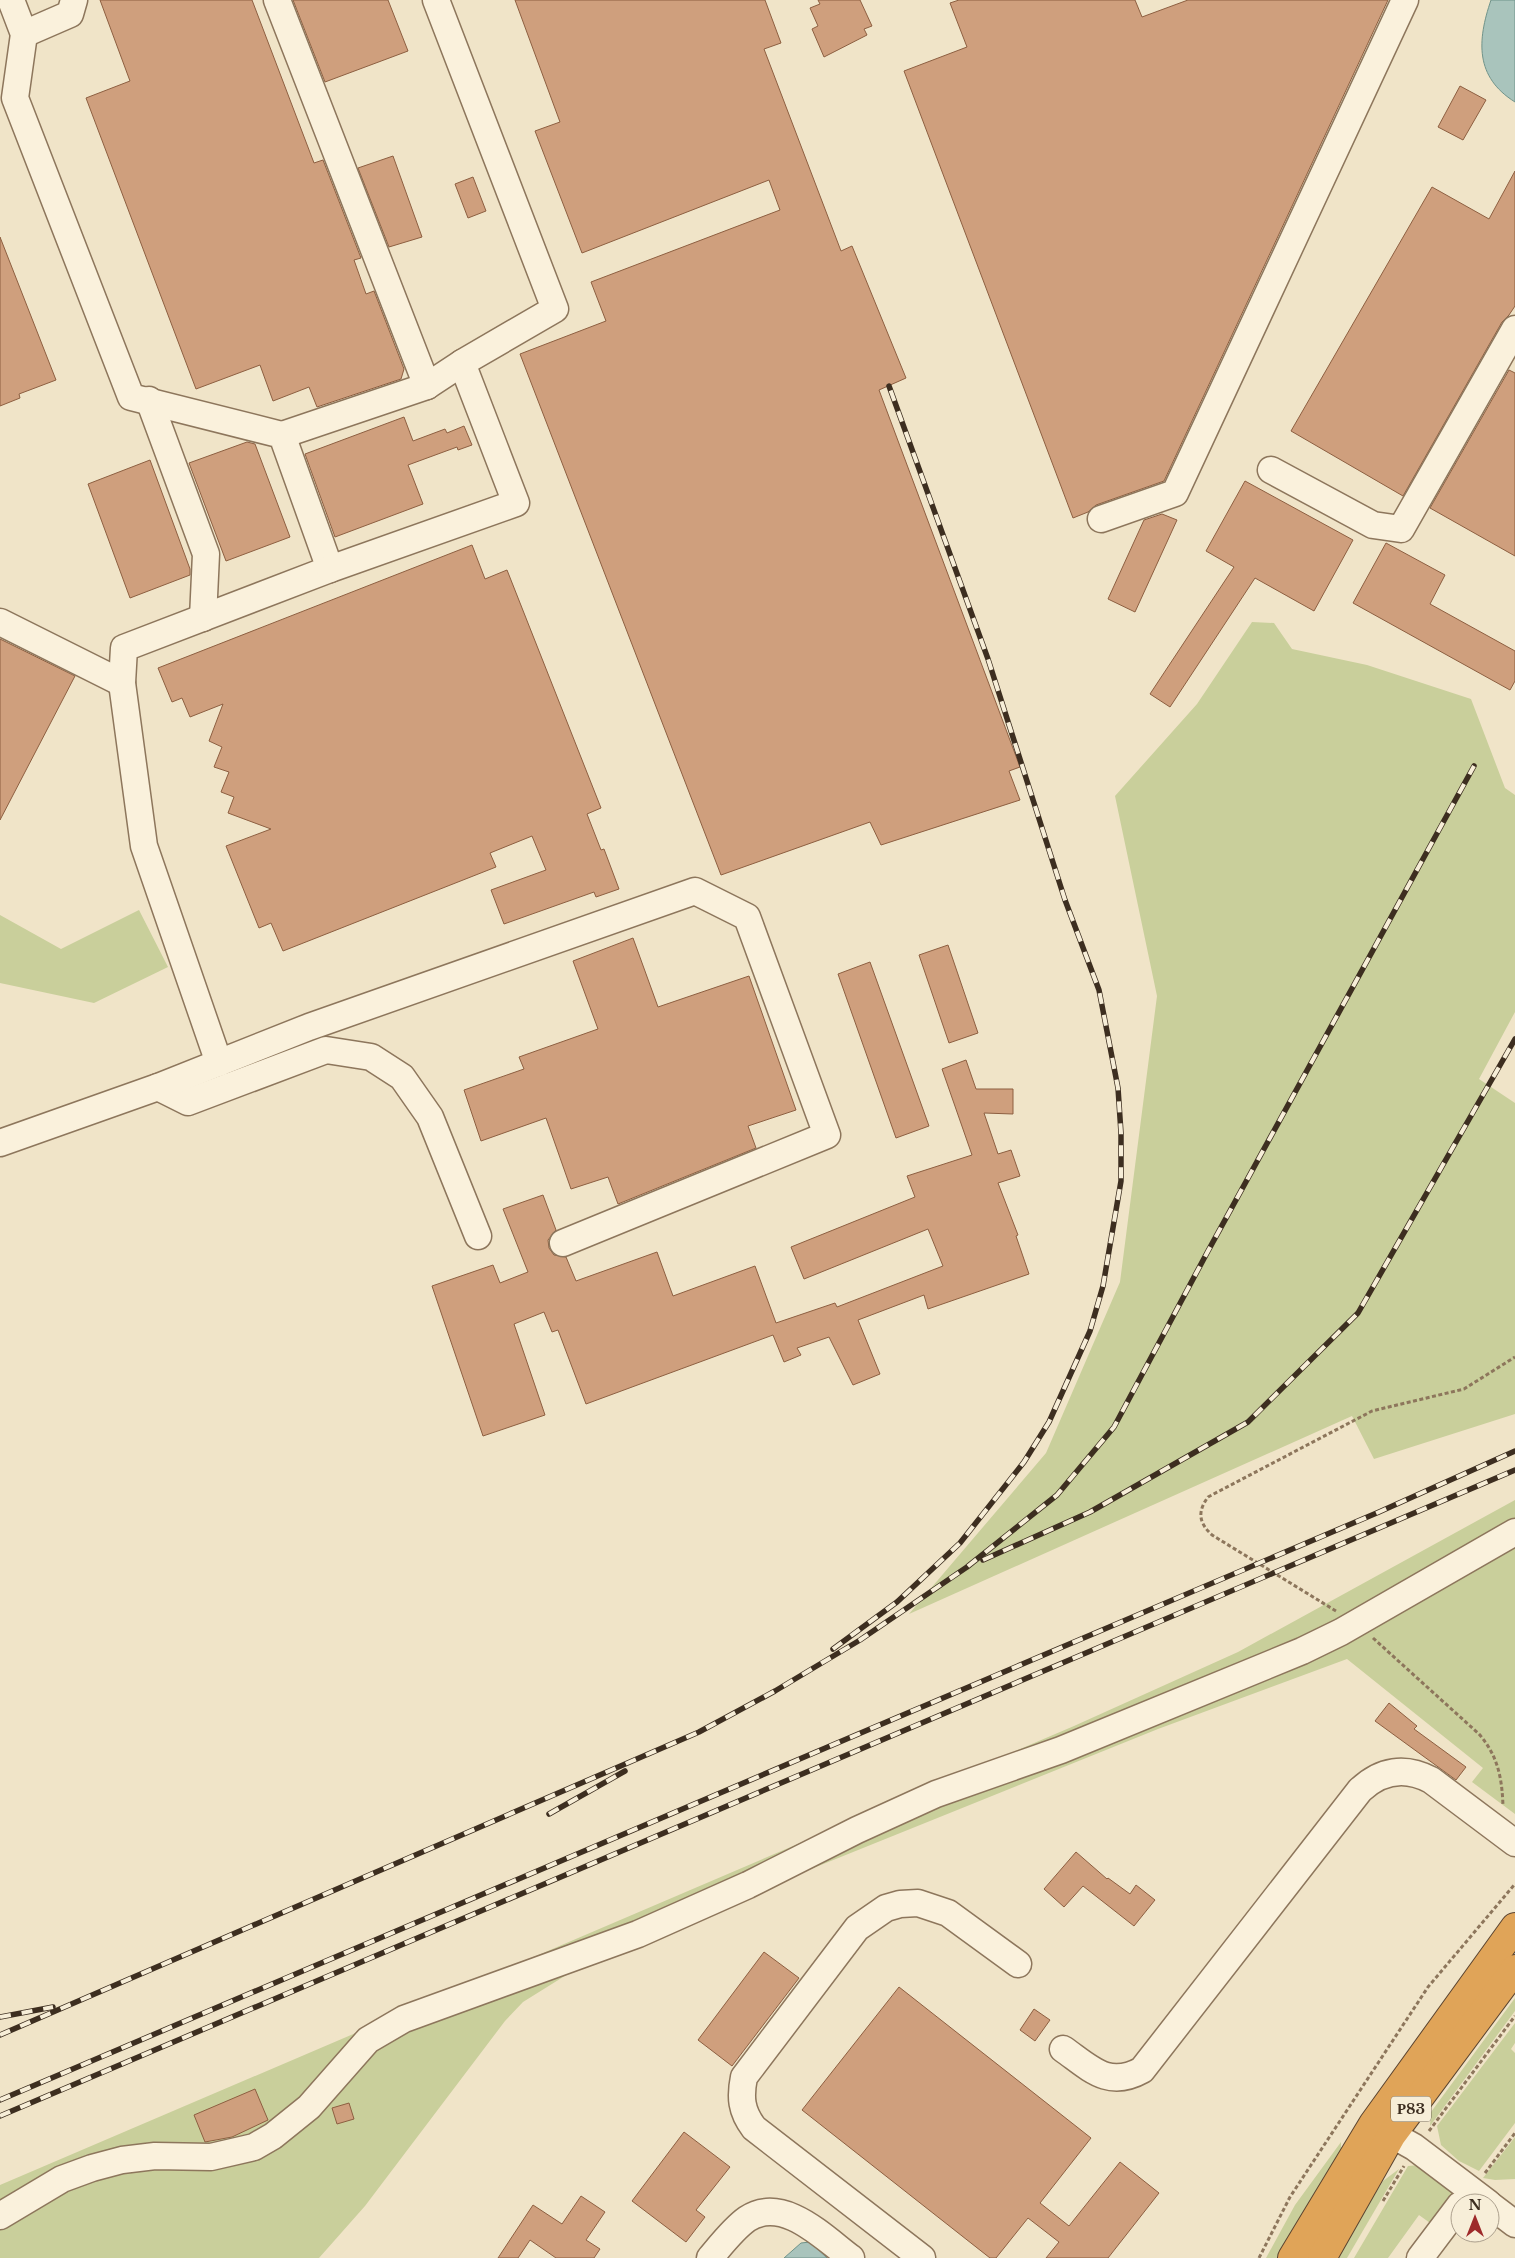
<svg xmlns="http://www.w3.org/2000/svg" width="1515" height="2258" font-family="'Libre Baskerville',serif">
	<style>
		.green { fill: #c9cf9b }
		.water { fill: #a9c4bc; stroke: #6f938a }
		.building { fill: #cf9f7d; stroke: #8d5f41 }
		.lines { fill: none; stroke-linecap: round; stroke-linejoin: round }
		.minor-casing { stroke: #8d765c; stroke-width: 29 }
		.highway-casing { stroke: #5b4430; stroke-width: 30 }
		.path { stroke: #8d765c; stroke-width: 3; stroke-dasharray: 4 2.5; stroke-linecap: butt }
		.minor { stroke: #faf1dc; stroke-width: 26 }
		.highway { stroke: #e0a458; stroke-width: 28 }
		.rail-casing { stroke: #3d2e20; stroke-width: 5.5 }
		.rail { stroke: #f7eed8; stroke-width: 4; stroke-dasharray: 11; stroke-linecap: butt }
		.labels { text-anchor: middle; stroke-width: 5; stroke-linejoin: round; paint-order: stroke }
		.shield { fill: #f7eed8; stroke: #756857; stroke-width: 1 }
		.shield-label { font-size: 15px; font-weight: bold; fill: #3d2e20 }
	</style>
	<rect width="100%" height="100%" fill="#f0e4c8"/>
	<g class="green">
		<polygon points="1252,622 1274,623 1292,649 1367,665 1471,699 1505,788 1515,795 1515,1012 1479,1079 1515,1103 1515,1414 1374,1459 1352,1416 909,1614 1046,1453 1120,1282 1157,996 1115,796 1197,704"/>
		<polygon points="139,910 168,967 94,1003 0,983 0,915 61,949"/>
		<polygon points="1515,1500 1515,1814 1472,1782 1483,1768 1347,1659 1158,1729 600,1954 523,2002 505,2021 365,2206 319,2258 0,2258 0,2185 1074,1726 1238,1652"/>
		<polygon points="1515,1998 1515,2011 1430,2126 1431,2112"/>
		<polygon points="1515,2023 1515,2043 1511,2049 1515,2053 1515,2123 1479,2171 1459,2161 1441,2145 1437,2126"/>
		<polygon points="1515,2137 1515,2179 1495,2180 1483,2178"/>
		<polygon points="1341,2142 1341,2147 1343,2149 1277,2258 1266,2258 1295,2205"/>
		<polygon points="1419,2165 1463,2193 1437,2228 1419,2215 1388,2258 1354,2258 1408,2166"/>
		<polygon points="1399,2169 1347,2258 1336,2258 1383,2181"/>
	</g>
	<g class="water">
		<path d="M1491 0H1515V102C1475 77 1477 41 1491 0Z"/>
		<polygon points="810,2242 827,2258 784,2258 801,2243"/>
	</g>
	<g class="building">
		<polygon points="100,0 252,0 314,163 323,160 361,258 354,260 366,294 374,291 404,369 401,379 317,407 309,387 273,401 260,365 196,389 86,98 130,81"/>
		<polygon points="293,0 388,0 408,51 325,82"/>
		<polygon points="515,0 765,0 781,43 764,49 841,251 852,246 906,378 879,390 1020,767 1009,771 1020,800 881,845 870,822 721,875 520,354 606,321 591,282 780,210 769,180 582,253 535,131 560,122"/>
		<polygon points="818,0 860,0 872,26 864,29 867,35 824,57 812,29 818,26 810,8 820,4"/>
		<polygon points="959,0 1135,0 1142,17 1188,0 1388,0 1164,481 1096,505 1088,512 1073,518 904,71 967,47 950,3"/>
		<polygon points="1460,86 1486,100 1463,140 1438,127"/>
		<polygon points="393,156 422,237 389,247 358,168"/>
		<polygon points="1515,171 1515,306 1509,315 1502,322 1403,496 1291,431 1432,187 1489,219"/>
		<polygon points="473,177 486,211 468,218 455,184"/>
		<polygon points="0,237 56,380 19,394 20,398 0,406"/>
		<polygon points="1509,370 1515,373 1515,556 1430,508"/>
		<polygon points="404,417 413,441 445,429 447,433 464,426 472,445 458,450 457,447 408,465 423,504 335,537 305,454"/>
		<polygon points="247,442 255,444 290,537 226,561 189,463"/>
		<polygon points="150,460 190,569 190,575 130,598 88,484"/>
		<polygon points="1245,481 1353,540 1314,611 1255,578 1170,707 1150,694 1234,567 1206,551"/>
		<polygon points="1162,514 1177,520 1135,612 1108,599 1144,520"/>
		<polygon points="1386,543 1445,575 1430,604 1515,651 1515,681 1510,690 1353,603"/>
		<polygon points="472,545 485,579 507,570 601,808 587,814 601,850 604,849 619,889 596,897 594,892 504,924 491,890 546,870 532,836 490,853 496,867 283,951 271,923 259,928 226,846 271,829 228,813 234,797 221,792 229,772 214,767 222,747 209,741 223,704 190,717 182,698 172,702 158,668"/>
		<polygon points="0,639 75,676 0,820"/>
		<polygon points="633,938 658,1007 749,976 796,1110 748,1126 756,1148 618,1204 608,1177 571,1189 546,1118 481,1141 464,1090 524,1069 519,1057 598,1029 573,961"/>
		<polygon points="948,945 978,1033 949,1043 919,955"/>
		<polygon points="870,962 929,1126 896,1138 838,974"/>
		<polygon points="966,1060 976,1089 1013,1089 1013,1114 984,1113 998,1154 1011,1150 1020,1176 998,1183 1018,1235 1016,1236 1029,1274 928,1309 924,1295 858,1320 880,1374 853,1385 829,1337 797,1348 801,1355 784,1362 773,1335 586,1404 558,1330 552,1332 544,1312 514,1324 545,1415 483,1436 432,1286 493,1265 500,1283 528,1272 503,1209 543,1195 556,1230 548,1240 549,1248 554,1255 566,1257 576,1281 657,1252 673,1296 755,1266 776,1323 835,1303 837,1307 943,1266 928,1229 804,1279 791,1247 915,1197 907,1176 972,1155 942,1069"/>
		<polygon points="1389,1703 1417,1726 1414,1729 1466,1767 1456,1780 1375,1721"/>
		<polygon points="1076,1852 1107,1879 1108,1878 1130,1894 1136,1885 1155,1900 1134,1926 1083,1886 1064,1907 1044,1889"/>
		<polygon points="764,1952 799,1978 732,2066 698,2040"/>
		<polygon points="899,1987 1091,2138 1040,2203 1069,2226 1120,2162 1159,2193 1108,2258 1046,2258 1059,2242 1028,2218 996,2258 990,2258 802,2110"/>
		<polygon points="1034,2009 1050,2020 1035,2041 1020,2030"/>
		<polygon points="255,2089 268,2120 232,2137 205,2142 194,2115"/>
		<polygon points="349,2103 354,2119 337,2124 332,2108"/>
		<polygon points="684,2132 730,2167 696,2210 705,2217 686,2242 632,2201"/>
		<polygon points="581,2196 605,2212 586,2240 600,2249 594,2258 556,2258 530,2240 518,2258 498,2258 533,2205 562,2224"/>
	</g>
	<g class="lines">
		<g class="minor-casing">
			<g id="minor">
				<polyline points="11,0 24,34 15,98 131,397 282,435 330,569 124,648 122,683 144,846 219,1063"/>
				<polyline points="277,0 427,386"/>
				<polyline points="24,34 70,14 74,0"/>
				<polyline points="149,400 206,554 203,618"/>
				<polyline points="282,435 427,386 462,363"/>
				<polyline points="1271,470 1373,525 1401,529 1515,329"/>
				<polyline points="1101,519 1175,493 1405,0"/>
				<polyline points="330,569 516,503 462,363 555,309 436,0"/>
				<polyline points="0,622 122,683"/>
				<polyline points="158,1087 188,1102 326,1050 371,1057 402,1077 430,1117 478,1236"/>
				<polyline points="0,1143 158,1087 309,1027 695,891 747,917 827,1135 563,1243"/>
				<path d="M1063 2049C1090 2068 1108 2089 1142 2070L1360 1790C1381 1770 1405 1766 1431 1780L1515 1843"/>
				<polyline points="1373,2124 1414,2147 1488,2203"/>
				<polyline points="1490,2205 1515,2224"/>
				<polyline points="0,2216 62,2179 92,2168 122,2160 155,2156 211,2157 254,2147 273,2136 309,2107 368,2040 404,2019 638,1934 748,1885 857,1830 936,1794 1061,1750 1302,1651 1341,1632 1515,1532"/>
				<path d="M710 2258C721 2245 733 2229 747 2219 783 2195 824 2238 851 2258"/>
				<path d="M922 2258 754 2128C741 2111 740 2097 744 2077L857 1928 886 1908 900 1904 918 1903 948 1913 1018 1964"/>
				<polyline points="1420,2258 1460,2205"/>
			</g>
		</g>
		<g class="highway-casing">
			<g id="highway">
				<polyline points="1292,2258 1373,2124 1515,1927"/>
				<polyline points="1322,2258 1391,2136 1515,1969"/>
			</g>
		</g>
		<g class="path">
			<path d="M1336 1611 1212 1535C1199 1523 1197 1512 1208 1497L1372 1411 1464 1389 1515 1357"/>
			<path d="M1373 1638 1479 1734C1498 1756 1502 1778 1503 1806"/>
			<polyline points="1429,2131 1515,2016"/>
			<polyline points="1485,2173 1515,2133"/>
			<polyline points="1383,2201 1404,2166"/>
			<polyline points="1259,2258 1290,2197 1428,1987 1515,1884"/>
		</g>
		<use href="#minor" class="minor"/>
		<use href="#highway" class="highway"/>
		<g class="rail-casing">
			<g id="rail">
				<polyline points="983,1560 1090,1512 1248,1422 1358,1313 1515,1039"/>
				<polyline points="833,1649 897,1602 960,1543 1024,1462 1049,1422 1090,1331 1103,1286 1121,1181 1121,1133 1118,1088 1099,990 1065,900 988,659 889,386"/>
				<polyline points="549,1814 625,1771"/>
				<polyline points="0,2017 53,2007"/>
				<polyline points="0,2035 699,1732 775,1691 860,1640 967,1567 1057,1495 1114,1427 1208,1251 1474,766"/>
				<polyline points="0,2100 1379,1512 1515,1451"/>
				<polyline points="0,2116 1515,1470"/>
			</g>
		</g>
		<use href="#rail" class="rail"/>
	</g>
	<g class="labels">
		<rect class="shield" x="1391" y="2096.5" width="40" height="25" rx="4"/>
		<g class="shield-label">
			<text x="1411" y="2114">Р83</text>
		</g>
	</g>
	<g transform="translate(1475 2218)"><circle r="24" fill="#f7eed8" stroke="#ada18e"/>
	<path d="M0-4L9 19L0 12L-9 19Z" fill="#9e2a2b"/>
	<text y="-8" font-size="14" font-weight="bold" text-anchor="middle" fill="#3d2e20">N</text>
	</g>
</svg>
